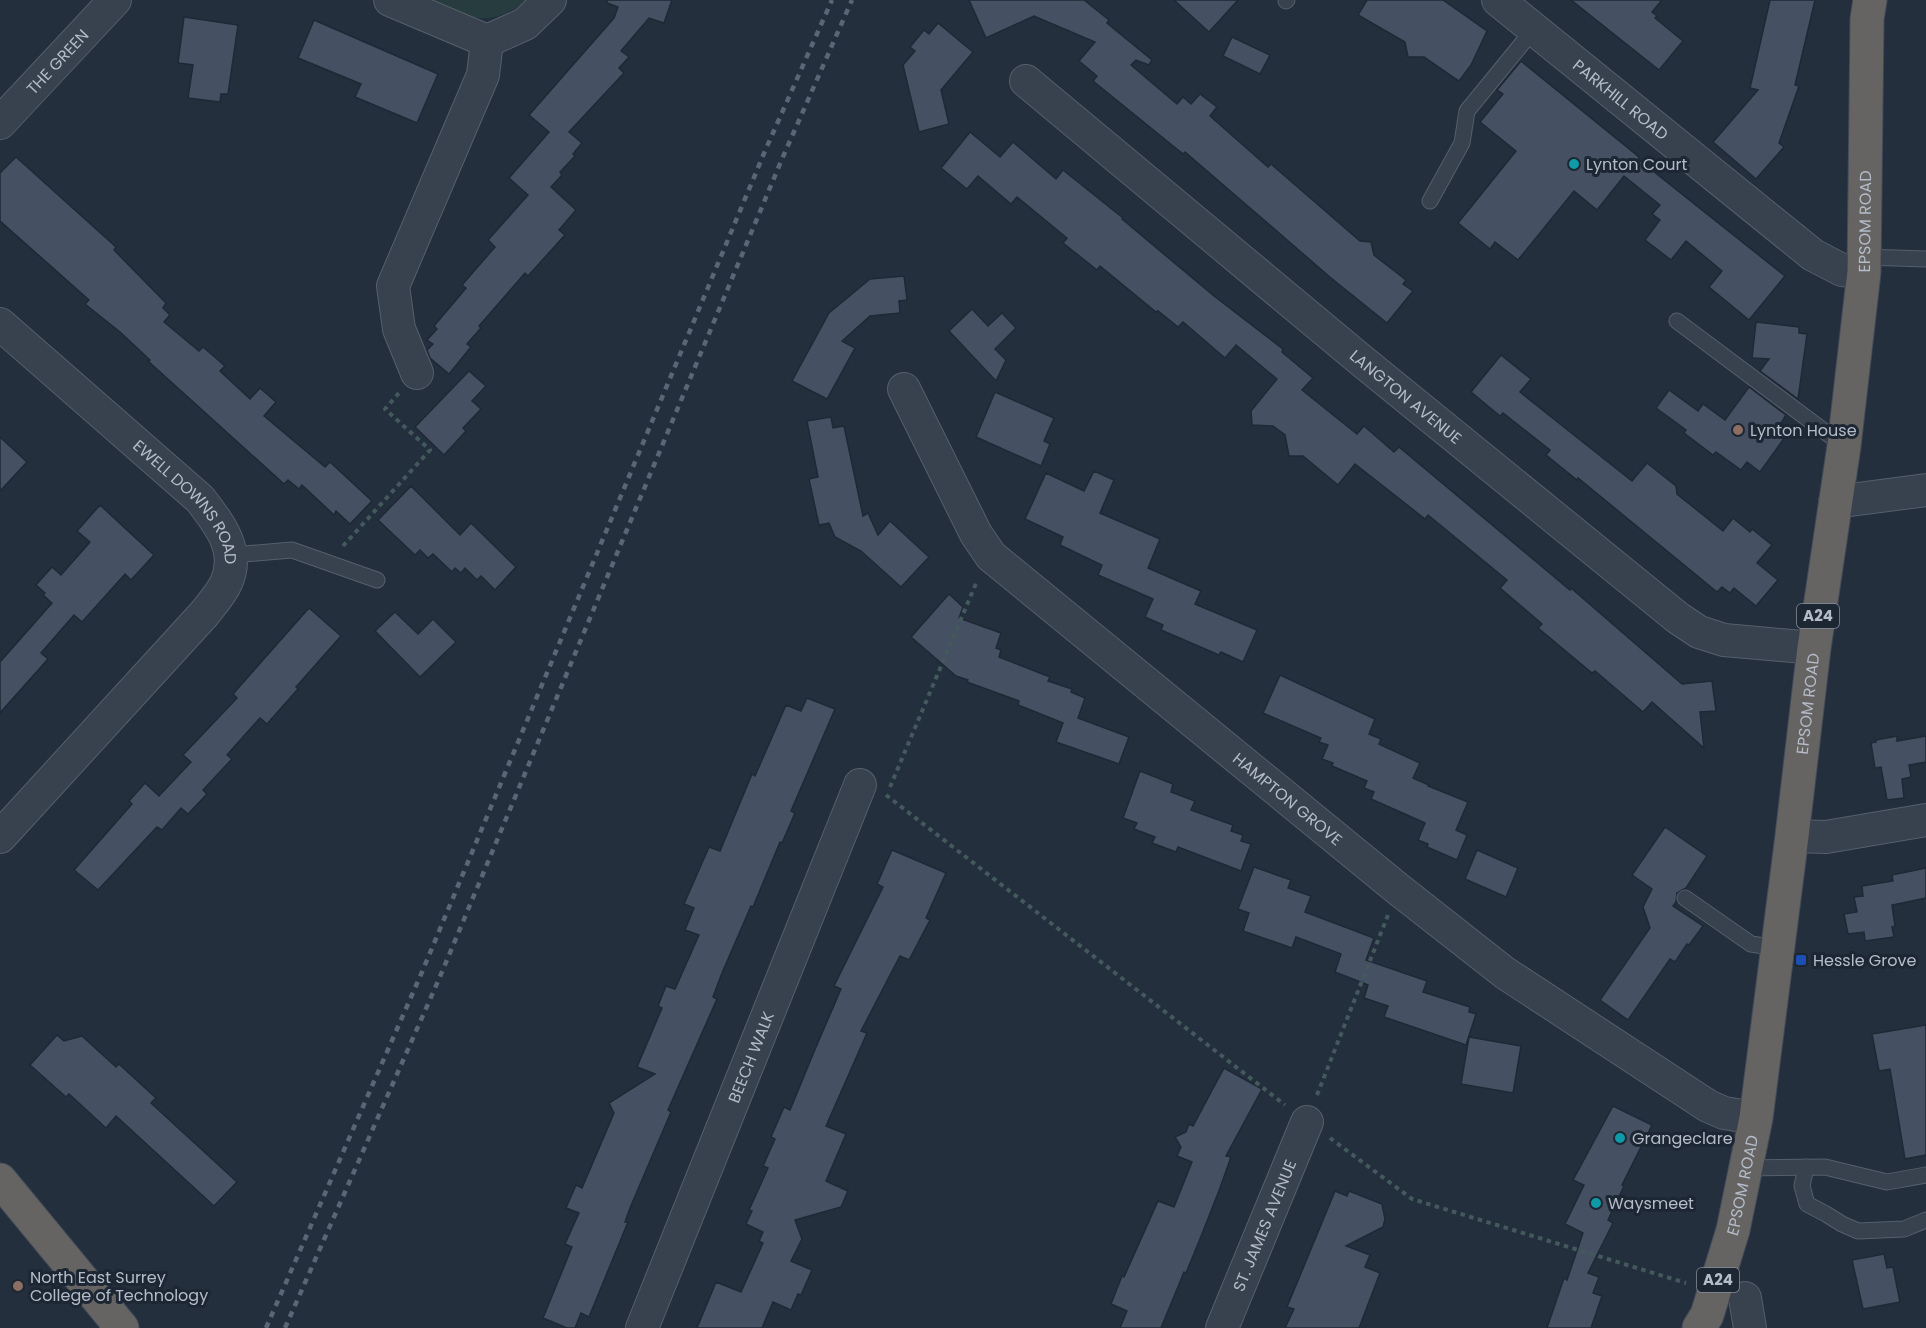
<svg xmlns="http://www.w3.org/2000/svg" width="1926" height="1328" font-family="Poppins,sans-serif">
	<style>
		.green { fill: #263c3f }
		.building { fill: #455162; stroke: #1f2835; stroke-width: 1.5 }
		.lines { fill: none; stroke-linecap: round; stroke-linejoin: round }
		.service-casing { stroke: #565f6c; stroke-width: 17 }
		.minor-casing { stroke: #565f6c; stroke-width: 34 }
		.trunk-casing { stroke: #434c59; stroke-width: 35 }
		.path { stroke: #44595c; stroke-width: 4; stroke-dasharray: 4.5 4.5; stroke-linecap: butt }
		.service { stroke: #38414e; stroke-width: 15 }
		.minor { stroke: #38414e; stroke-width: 32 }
		.trunk { stroke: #656462; stroke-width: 33 }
		.rail { stroke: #5a6575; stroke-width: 4.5; stroke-dasharray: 6 6; stroke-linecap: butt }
		.culture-dot { fill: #0f9aa8; stroke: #1d2633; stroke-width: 2 }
		.education-dot { fill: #8d6e63; stroke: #1d2633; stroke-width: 2 }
		.transit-dot { fill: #1a4fb4; stroke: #1d2633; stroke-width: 2 }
		.labels { text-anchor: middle; stroke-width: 6; stroke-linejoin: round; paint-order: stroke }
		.shield { fill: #1d2633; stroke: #878f9c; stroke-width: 1.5 }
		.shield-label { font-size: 15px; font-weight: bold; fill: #b4bcc9 }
		.street-label { font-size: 16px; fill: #b4bcc9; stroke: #1d2633 }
		.poi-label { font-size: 16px; fill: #b4bcc9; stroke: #1d2633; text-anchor: start }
	</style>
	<rect width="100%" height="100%" fill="#242f3e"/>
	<path class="green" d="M428 0H528C487 30 470 18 428 0Z"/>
	<g class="building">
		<polygon points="607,0 672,0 664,23 649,18 621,51 629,57 619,68 624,73 569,132 582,143 573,154 575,156 560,172 562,175 551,187 576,210 559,230 565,235 528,276 525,273 479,326 481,328 467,344 471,347 449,374 430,358 427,350 433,344 427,340 437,329 434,326 466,288 462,285 495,247 488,240 528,195 509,178 549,132 529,115 614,18 618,7 607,3"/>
		<polygon points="969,0 1084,0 1109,20 1107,23 1152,60 1149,65 1136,60 1131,65 1177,104 1183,97 1191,104 1200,94 1217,107 1210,116 1268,167 1271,164 1360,241 1371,242 1374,255 1406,280 1403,284 1413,291 1387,323 1331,278 1185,152 1183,154 1093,81 1097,76 1079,61 1095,42 1034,16 986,38"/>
		<polygon points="1174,0 1238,0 1209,32"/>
		<polygon points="1367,0 1443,0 1487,31 1471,65 1459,81 1424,57 1408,57 1405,42 1358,15"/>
		<polygon points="1571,0 1662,0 1652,12 1657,16 1655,18 1683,41 1659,70"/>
		<polygon points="1770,0 1815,0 1795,85 1799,86 1779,143 1784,147 1756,179 1713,142 1758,90 1750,88"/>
		<polygon points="184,17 238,25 228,94 221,94 220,102 188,98 193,65 178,63"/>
		<polygon points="314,20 438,74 417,123 355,97 361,84 298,58"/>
		<polygon points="938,23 973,52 941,90 949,124 919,132 903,65 915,51 910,47 924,30 929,34"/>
		<polygon points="1232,37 1270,55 1260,74 1223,56"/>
		<polygon points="1521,61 1639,157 1638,159 1785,276 1749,320 1709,287 1722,271 1686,241 1671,260 1645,240 1660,220 1652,214 1660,205 1624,176 1597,210 1574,191 1518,260 1495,242 1490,249 1458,223 1516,151 1480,122 1503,94 1497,90"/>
		<polygon points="970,132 1000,157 1013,142 1056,179 1063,170 1123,218 1122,219 1214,296 1283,349 1282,352 1313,378 1302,390 1357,434 1364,426 1394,452 1399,447 1570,590 1571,588 1682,684 1712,681 1716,711 1700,712 1704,748 1652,702 1643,712 1595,671 1592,673 1538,628 1542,624 1500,588 1507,580 1428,515 1425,519 1355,464 1338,485 1303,456 1289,456 1285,435 1273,426 1252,425 1251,411 1277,379 1236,345 1225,358 1183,322 1178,327 1158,311 1156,312 1100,266 1097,270 1063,243 1067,238 1017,197 1011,204 978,176 967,189 941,168"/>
		<polygon points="16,157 116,247 114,250 166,303 163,308 170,315 164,322 199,351 203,347 217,359 225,366 220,371 250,399 260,388 276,402 264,416 325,467 330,462 372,501 350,524 336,511 334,515 302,485 299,489 288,480 284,484 148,361 150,360 120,332 85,304 89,300 0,221 0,173"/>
		<polygon points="904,276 907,300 899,301 900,313 870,316 842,341 855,348 827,399 792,381 829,313 870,279"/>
		<polygon points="972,309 988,326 1002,313 1016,328 995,349 1006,360 996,381 949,331"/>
		<polygon points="1756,322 1799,327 1799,333 1807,334 1798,399 1760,371 1769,359 1752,358"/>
		<polygon points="1501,355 1531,379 1520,392 1632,481 1647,463 1676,486 1677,494 1723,531 1733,518 1750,532 1752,529 1772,545 1757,563 1778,580 1756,606 1734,588 1730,593 1722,587 1717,592 1578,478 1577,480 1546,455 1550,450 1503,413 1500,416 1471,392"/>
		<polygon points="469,371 486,386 472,401 481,409 463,428 466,431 444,455 415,427"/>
		<polygon points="1749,387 1786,415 1781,423 1790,430 1760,472 1747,462 1741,470 1716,452 1713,455 1684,433 1686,430 1656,408 1669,390 1698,411 1703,404 1725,420"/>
		<polygon points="995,392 1054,418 1044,441 1050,444 1041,466 976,437"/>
		<polygon points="831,417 833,428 844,426 863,516 868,513 878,535 890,521 929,557 901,587 861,551 835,537 829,523 819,525 809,479 818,477 807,421"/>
		<polygon points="0,437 27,462 0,491"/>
		<polygon points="1094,471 1114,480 1100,513 1160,539 1148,568 1201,591 1195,604 1257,630 1243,662 1221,652 1219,655 1161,630 1163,625 1145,617 1153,599 1098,575 1102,565 1060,545 1063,537 1025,519 1046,473 1084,491"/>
		<polygon points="411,486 460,535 471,523 516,567 495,590 481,576 477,580 465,568 461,573 455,568 452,572 433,554 428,558 420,550 415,555 378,520"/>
		<polygon points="100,505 154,555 131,580 125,574 82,622 74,615 41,653 48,659 0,713 0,662 52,603 43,595 45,593 36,585 52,567 61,575 90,542 77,531"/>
		<polygon points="949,594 963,607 959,618 1001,633 996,648 1001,650 999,657 1050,677 1048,681 1072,689 1071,692 1085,698 1078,718 1129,737 1119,764 1056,742 1063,723 1018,705 1019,701 967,682 968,680 956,676 911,637"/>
		<polygon points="309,608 341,636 296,687 298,689 267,724 260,718 227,755 232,759 203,790 207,794 188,814 181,808 162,830 157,827 98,890 74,870 132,804 129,801 145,783 159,796 191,762 183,755 237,698 233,694"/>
		<polygon points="395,612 418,634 433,619 456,642 420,677 375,631"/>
		<polygon points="1280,675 1375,719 1369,734 1381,739 1379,744 1420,763 1413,778 1429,785 1428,786 1468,802 1456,830 1467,835 1457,860 1427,847 1428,844 1418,840 1425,823 1371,799 1374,792 1364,788 1367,781 1332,766 1333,763 1322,759 1328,745 1319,742 1321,738 1263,713"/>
		<polygon points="807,698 835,709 791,811 795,813 782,843 780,842 753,907 751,906 722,973 713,997 717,999 668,1110 671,1112 630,1208 625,1222 628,1222 589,1317 581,1313 575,1328 567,1328 543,1318 572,1247 565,1244 579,1213 566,1208 576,1185 582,1188 614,1113 609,1103 655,1074 637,1067 662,1008 658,1006 666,986 675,989 699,935 685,930 694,908 684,904 709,847 720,851 752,774 755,776 786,705 801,711"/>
		<polygon points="1897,736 1897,741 1926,736 1926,762 1909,765 1911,777 1902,779 1904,798 1887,800 1881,767 1875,768 1871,743 1876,742 1876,740"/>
		<polygon points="1140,771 1173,784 1171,792 1195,801 1191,810 1233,825 1231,831 1243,835 1241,841 1251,844 1241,871 1178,847 1176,852 1152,843 1155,837 1134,829 1137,823 1123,818"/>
		<polygon points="1665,827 1707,856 1686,888 1677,893 1676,902 1673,906 1703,926 1689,945 1687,944 1675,962 1670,959 1628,1020 1600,1000 1650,928 1643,907 1652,889 1632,875"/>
		<polygon points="892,850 946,873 926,918 930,920 909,960 900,956 861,1031 867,1033 826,1126 846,1134 826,1181 848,1191 841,1207 795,1220 802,1239 791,1261 812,1270 801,1295 798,1294 791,1310 773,1302 762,1328 697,1328 716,1282 741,1292 763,1243 759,1241 763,1232 746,1224 752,1211 749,1210 768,1168 763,1166 775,1139 771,1137 784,1107 790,1110 816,1047 841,989 834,986 883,887 877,884"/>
		<polygon points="1477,850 1518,868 1506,897 1465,879"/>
		<polygon points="1254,867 1291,880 1288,888 1311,896 1305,912 1374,938 1366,960 1427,981 1423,992 1470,1007 1469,1012 1476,1014 1466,1045 1384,1017 1388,1006 1364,998 1368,985 1335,972 1341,954 1296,937 1292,948 1243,931 1249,913 1238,909"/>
		<polygon points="1926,868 1926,898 1892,905 1895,926 1892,927 1894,937 1865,941 1864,932 1848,934 1844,914 1857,912 1854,897 1863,896 1862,886 1893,881 1892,875"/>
		<polygon points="1926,1025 1926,1155 1905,1159 1890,1069 1879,1071 1872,1034"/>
		<polygon points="57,1035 64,1041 82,1036 116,1067 119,1064 156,1098 151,1103 237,1182 214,1206 116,1116 106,1128 69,1094 66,1097 30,1065"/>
		<polygon points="1469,1037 1521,1046 1513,1093 1461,1084"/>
		<polygon points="1224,1068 1262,1089 1226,1156 1231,1157 1220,1188 1200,1239 1186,1273 1184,1272 1161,1328 1120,1328 1127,1311 1111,1304 1122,1276 1124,1277 1158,1201 1174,1207 1192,1162 1177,1156 1181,1147 1175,1137 1186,1132 1189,1124 1193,1126"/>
		<polygon points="1613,1106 1652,1125 1622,1185 1624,1186 1608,1220 1613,1223 1588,1273 1599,1277 1593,1293 1602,1296 1591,1328 1547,1328 1564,1278 1567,1280 1583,1233 1565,1224 1584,1185 1573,1180"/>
		<polygon points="1335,1191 1347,1196 1349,1191 1382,1204 1385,1219 1383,1227 1346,1246 1370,1255 1365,1267 1380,1273 1359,1328 1285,1328 1294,1309 1287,1307"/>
		<polygon points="1884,1254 1887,1268 1893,1267 1900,1302 1863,1309 1852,1260"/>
	</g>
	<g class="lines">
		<g class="service-casing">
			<g id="service">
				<polyline points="1286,1 1287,0"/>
				<polyline points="1430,201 1462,143 1467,111 1534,29"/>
				<polyline points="1864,257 1926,259"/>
				<polyline points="1677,321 1844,446"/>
				<polyline points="232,555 292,550 377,580"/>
				<polyline points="1685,898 1751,944 1778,948"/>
				<polyline points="1806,1167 1802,1186 1807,1204 1826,1214 1842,1224 1858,1231 1904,1229 1926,1220"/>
				<polyline points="1746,1168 1825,1167 1887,1182 1926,1175"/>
			</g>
		</g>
		<g class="minor-casing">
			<g id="minor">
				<polyline points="390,0 487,41 525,24 550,0"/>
				<path id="s1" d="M1498 0 1813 255 1842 270 1864 272"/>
				<path id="s2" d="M1026 81 1362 361 1678 618 1699 632 1724 640 1814 648"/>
				<path id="s3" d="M0 123 115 0"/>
				<path id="s4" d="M0 324 200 499C219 524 241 550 226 583 221 594 211 605 204 614L0 837"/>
				<polyline points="417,373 399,329 393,286 483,75 487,41"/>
				<path id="s5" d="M904 389 976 534 991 556 1398 889 1505 973 1708 1106 1724 1113 1756 1118"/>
				<polyline points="1835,502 1926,490"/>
				<polyline points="1792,836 1826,837 1926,820"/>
				<polyline points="1745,1298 1750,1328"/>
				<path id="s6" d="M642 1328 860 785"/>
				<path id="s7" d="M1222 1328 1307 1122"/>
			</g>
		</g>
		<g class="trunk-casing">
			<g id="trunk">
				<polyline points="0,1180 122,1328"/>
				<path id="s8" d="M1699 1328 1707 1315 1733 1230 1756 1118 1792 836 1814 648 1844 446 1864 272 1867 19 1870 0"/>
			</g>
		</g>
		<g class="path">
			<polyline points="343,546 430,450 385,409 399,393"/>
			<polyline points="890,787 977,581"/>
			<polyline points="886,795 1285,1105"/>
			<polyline points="1317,1095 1388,915"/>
			<polyline points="1330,1138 1412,1199 1686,1283"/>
		</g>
		<use href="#service" class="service"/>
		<use href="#minor" class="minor"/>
		<use href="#trunk" class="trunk"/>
		<g class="rail">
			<polyline points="266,1328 422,972 765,151 832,0"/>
			<polyline points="285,1328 439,979 782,159 852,0"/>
		</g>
	</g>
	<g class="culture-dot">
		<circle cx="1574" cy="164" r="6"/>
		<circle cx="1620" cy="1138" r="6"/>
		<circle cx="1596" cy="1203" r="6"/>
	</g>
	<g class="education-dot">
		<circle cx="1738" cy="430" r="6"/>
		<circle cx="18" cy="1286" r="6"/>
	</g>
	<rect class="transit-dot" x="1795" y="954" width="12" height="12" rx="3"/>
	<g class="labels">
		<g class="shield">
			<rect x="1797" y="604" width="42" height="24" rx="4.5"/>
			<rect x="1697" y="1268" width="42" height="24" rx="4.5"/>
		</g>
		<g class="shield-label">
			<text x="1818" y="621">A24</text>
			<text x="1718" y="1285">A24</text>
		</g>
		<g class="street-label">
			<text dy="6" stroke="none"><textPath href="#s3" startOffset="84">THE GREEN</textPath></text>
			<text dy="6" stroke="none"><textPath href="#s1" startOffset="158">PARKHILL ROAD</textPath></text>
			<text dy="6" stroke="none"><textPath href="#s8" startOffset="1122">EPSOM ROAD</textPath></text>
			<text dy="6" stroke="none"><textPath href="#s2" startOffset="494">LANGTON AVENUE</textPath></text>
			<text dy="6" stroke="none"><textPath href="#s4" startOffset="260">EWELL DOWNS ROAD</textPath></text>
			<text dy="6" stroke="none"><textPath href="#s8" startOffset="636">EPSOM ROAD</textPath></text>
			<text dy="6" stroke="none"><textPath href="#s5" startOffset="572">HAMPTON GROVE</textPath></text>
			<text dy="6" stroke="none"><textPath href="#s6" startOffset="292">BEECH WALK</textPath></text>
			<text dy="6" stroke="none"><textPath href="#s8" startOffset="150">EPSOM ROAD</textPath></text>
			<text dy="6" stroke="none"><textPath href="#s7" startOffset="111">ST. JAMES AVENUE</textPath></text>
		</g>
		<g class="poi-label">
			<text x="1586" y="170">Lynton Court</text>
			<text x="1750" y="436">Lynton House</text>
			<text x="1813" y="966">Hessle Grove</text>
			<text x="1632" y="1144">Grangeclare</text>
			<text x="1608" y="1209">Waysmeet</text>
			<text x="30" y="1283">North East Surrey<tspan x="30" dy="18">College of Technology</tspan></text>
		</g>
	</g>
</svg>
